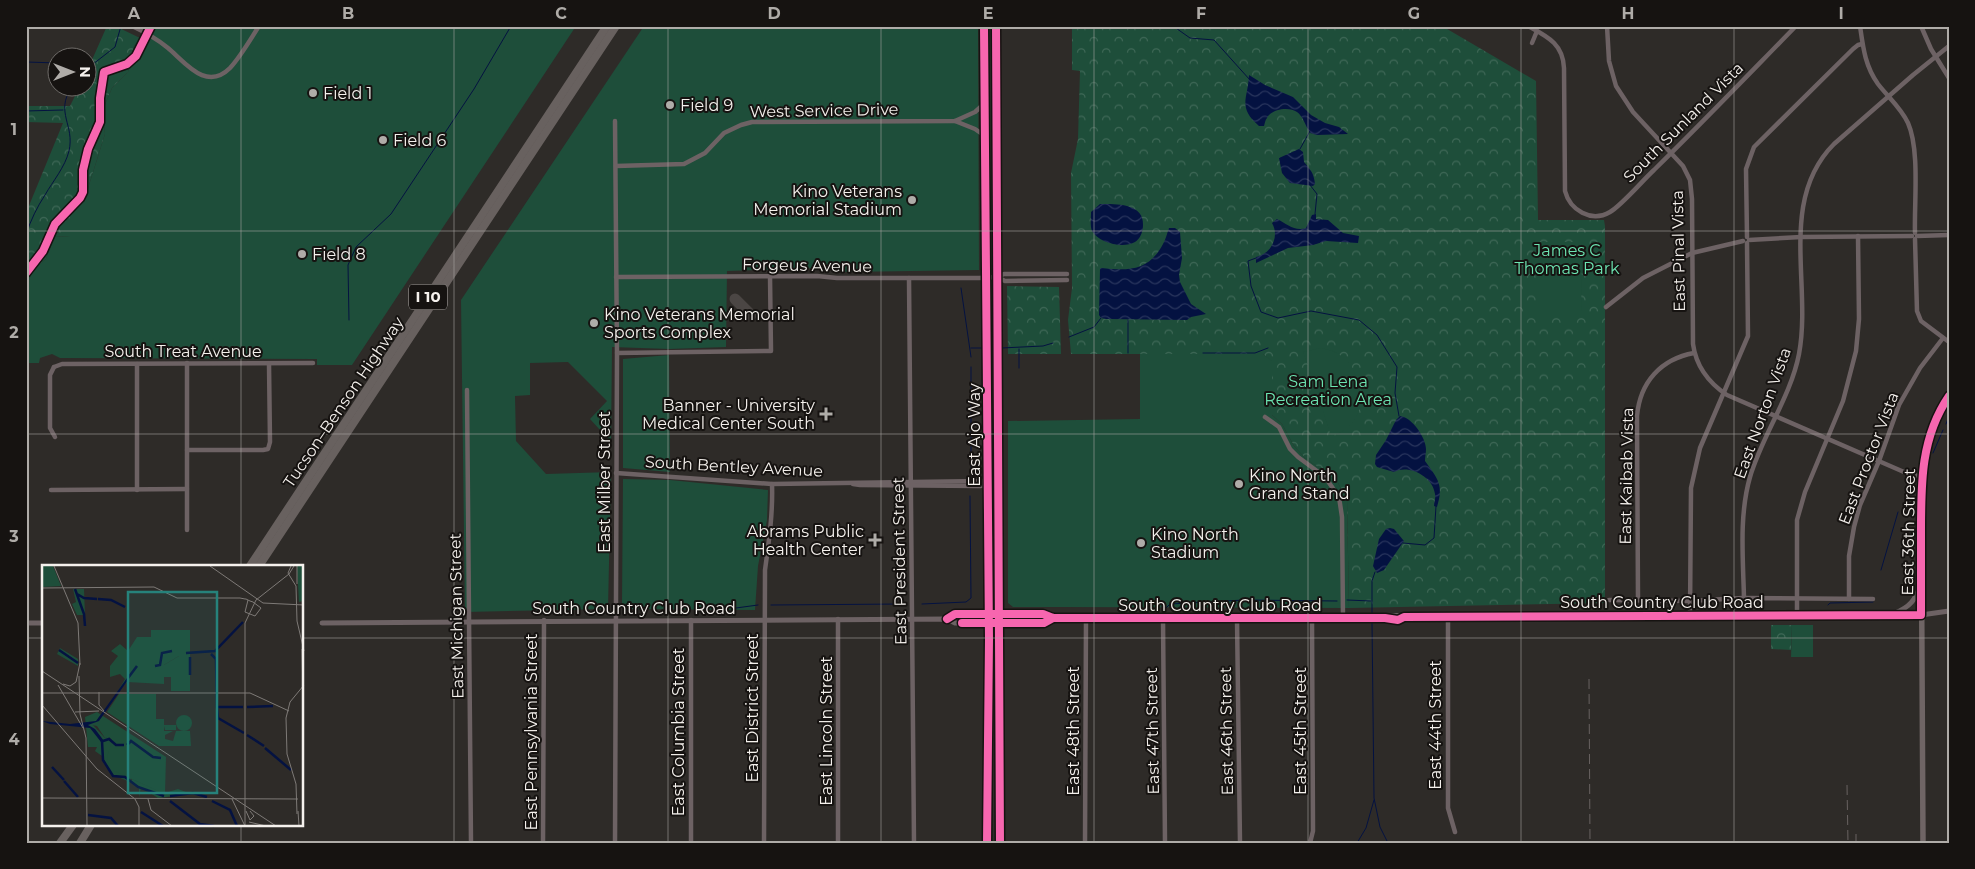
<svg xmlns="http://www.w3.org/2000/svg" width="1975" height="869" font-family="Montserrat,sans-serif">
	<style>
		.forest { fill: url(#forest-crowns) }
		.garden { fill: #1e4e3a }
		.water { fill: url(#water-waves) }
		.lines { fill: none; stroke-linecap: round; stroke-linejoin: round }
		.stream { stroke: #041241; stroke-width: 1 }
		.taxiway { stroke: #4b4644; stroke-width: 11 }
		.minor { stroke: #6d6264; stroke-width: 4.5 }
		.tertiary { stroke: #6d6264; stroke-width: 5 }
		.secondary { stroke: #6f6565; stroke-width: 5.5 }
		.primary { stroke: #6e6364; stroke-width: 6 }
		.motorway { stroke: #68615f; stroke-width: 8 }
		.rail { stroke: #686261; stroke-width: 1; stroke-dasharray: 10 5; stroke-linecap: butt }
		.cycleway-casing { stroke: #161311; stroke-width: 11 }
		.cycleway { stroke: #f766af; stroke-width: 8 }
		.grid { fill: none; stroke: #afaca8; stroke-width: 1; stroke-opacity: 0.55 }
		.poi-dot { fill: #afaca8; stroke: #161311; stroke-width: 2 }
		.labels { text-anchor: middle; stroke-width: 4; stroke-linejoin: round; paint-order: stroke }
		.shield { fill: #161311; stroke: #b2aeab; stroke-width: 1 }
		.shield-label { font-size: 15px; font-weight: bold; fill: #f5f1ed }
		.poi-label { font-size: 16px; fill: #f5f1ed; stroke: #161311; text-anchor: start }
		.street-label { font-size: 16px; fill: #f5f1ed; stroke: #161311 }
		.park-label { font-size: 16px; fill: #6de5b2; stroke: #161311 }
		.inset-river { fill: none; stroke: #041241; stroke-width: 2.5 }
		.inset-road { fill: none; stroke: #7e7a77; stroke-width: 1 }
		.view { fill: #26827b; fill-opacity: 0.15; stroke: #26827b; stroke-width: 2.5 }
		.inset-edge { fill: none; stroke: #f5f1ed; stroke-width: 2.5 }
		.neatline { fill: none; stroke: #afaca8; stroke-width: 2 }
		.grid-label { font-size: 16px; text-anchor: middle; font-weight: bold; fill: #afaca8 }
	</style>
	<defs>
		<pattern id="forest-crowns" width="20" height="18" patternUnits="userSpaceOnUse" patternTransform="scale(1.25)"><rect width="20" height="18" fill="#1e4e3a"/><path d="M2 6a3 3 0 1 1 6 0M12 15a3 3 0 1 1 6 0" fill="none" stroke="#3f6857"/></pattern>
		<pattern id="water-waves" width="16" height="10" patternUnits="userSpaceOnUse" patternTransform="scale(1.25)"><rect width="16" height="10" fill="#041241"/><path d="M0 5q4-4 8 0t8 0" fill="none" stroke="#29355d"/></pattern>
	</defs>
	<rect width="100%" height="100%" fill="#2e2b28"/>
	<g class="forest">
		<polygon points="107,26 115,26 140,38 134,46 128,72 112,88 103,109 105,134 84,201 70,236 54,237 46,259 34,269 26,286 26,213 63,123 26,122 26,106 70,106 79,88 88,88 88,69"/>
		<polygon points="1072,26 1442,26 1536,81 1538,220 1604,220 1605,226 1605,603 1349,608 1347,501 1337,481 1305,458 1294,446 1282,424 1272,415 1271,361 1263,354 1071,354 1068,320 1072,288 1071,173 1078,139 1080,71 1072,70"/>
		<polygon points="1007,286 1059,287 1061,354 1008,354"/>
		<polygon points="1771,625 1792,625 1791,650 1771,649"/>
	</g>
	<g class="garden">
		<polygon points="148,26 576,26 352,365 317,365 317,359 60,358 52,354 40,358 39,363 26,363 26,286 34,269 46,259 54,237 70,236 70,213 84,201 105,134 103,109 112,88 128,72 134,46"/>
		<polygon points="644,26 978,26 979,270 847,272 819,268 727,271 726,347 669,349 612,347 611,442 590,419 607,401 568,362 530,363 530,395 515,396 516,441 546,474 611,472 608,609 465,612 461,300"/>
		<polygon points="1539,242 1582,242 1581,313 1539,313"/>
		<path d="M1320 348C1337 350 1352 360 1356 378L1320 391 1316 389 1303 352Z"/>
		<polygon points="1140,354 1263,354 1272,361 1272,415 1282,424 1294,446 1305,458 1337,481 1347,501 1349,608 1059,607 1013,607 1008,603 1008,421 1140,419"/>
		<polygon points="669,355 670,472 623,468 623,359"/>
		<path d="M1358 382C1366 406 1356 429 1331 436L1319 398 1324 393Z"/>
		<polygon points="623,479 670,480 768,490 767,520 758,566 755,610 626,609 622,604"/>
		<polygon points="1792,625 1813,625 1813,657 1791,657"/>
	</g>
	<g class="water">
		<path d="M1249 75 1265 85 1293 97 1311 115 1325 123 1339 127 1348 134 1317 135 1310 133C1306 127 1303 116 1297 112 1289 106 1271 109 1267 118 1265 120 1265 123 1264 126H1259C1237 107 1248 99 1249 75Z"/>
		<path d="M1299 149 1303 152 1304 162C1310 169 1314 173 1315 184L1313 186 1290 183 1282 173 1279 158Z"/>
		<path d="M1100 204C1116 204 1144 203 1143 225 1143 232 1140 239 1135 242 1123 249 1099 243 1092 231 1090 226 1091 218 1091 212Z"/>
		<path d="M1316 214V219L1328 220 1343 233 1359 236 1358 243 1326 241 1313 245 1288 248 1256 263V257C1271 254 1280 237 1272 223L1277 219C1287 224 1295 232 1306 228L1312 215Z"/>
		<path d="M1169 228H1175L1180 232 1182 258 1179 275 1180 282 1191 304 1206 314 1191 317 1187 320 1106 319 1101 318 1099 315 1100 269 1101 268C1129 271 1149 271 1163 244 1166 239 1167 233 1169 228Z"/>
		<path d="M1400 416C1412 417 1426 438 1426 449 1426 453 1425 457 1425 461 1438 479 1444 485 1437 507L1434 506C1434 502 1436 498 1435 494 1433 476 1408 464 1394 472L1377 467 1375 464 1376 455 1386 440 1396 420Z"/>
		<polygon points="1390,528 1394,529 1404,541 1384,570 1377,573 1373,566 1379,539 1386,529"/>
	</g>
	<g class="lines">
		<g class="stream">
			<polyline points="1173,26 1190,38 1214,40 1250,80"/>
			<polyline points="26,62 58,63"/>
			<polyline points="88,68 115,47 121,26"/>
			<polyline points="26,111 63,110"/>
			<polyline points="1300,149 1310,131"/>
			<polyline points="1310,185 1317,194 1315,214"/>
			<path d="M26 234C31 220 37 207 45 195 53 181 65 167 69 151 75 125 55 113 71 88"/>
			<polyline points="1256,258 1248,261 1251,286 1261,312 1278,318 1311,311 1359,320 1377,335 1397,367 1395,393 1399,416"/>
			<polyline points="961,288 971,357"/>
			<polyline points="349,320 348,265 356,247 391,214 474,89 511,26"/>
			<polyline points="1128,320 1128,353"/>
			<polyline points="1069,337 1094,327 1101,318"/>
			<polyline points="971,348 985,348"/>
			<polyline points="1001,348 1043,346 1053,343"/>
			<polyline points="1203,353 1255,353 1268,348"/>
			<polyline points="1019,368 1019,349"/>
			<polyline points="1946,424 1949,416"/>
			<polyline points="1933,453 1943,430"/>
			<polyline points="971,474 971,367"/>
			<polyline points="1403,543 1425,545 1434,538 1436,506"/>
			<polyline points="1881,570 1898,512"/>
			<polyline points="1347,600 1371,601"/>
			<polyline points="922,604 966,602 971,598 970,496"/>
			<polyline points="771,605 903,604"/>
			<polyline points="1828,605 1830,603 1873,602"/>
			<polyline points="736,608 758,605"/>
			<polyline points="1164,610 1170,604 1244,600 1337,601"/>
			<polyline points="1372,617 1372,581 1375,572"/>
			<polyline points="1372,621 1374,798 1380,827 1388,843"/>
			<polyline points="1357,843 1366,828 1374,800"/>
		</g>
		<polyline class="taxiway" points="735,299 751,315"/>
		<g class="minor">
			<path d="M132 26C145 32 157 39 168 48 185 62 206 92 230 68 241 56 250 40 259 26"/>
			<path d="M1528 26C1548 37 1563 44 1564 68L1565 191C1570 210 1591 223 1610 212 1622 205 1643 180 1654 170 1702 123 1749 74 1796 26"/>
			<path d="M1607 26 1609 61 1616 86 1633 112 1683 166 1690 180 1692 199 1693 344C1696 366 1709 383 1727 395L1904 472 1921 477"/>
			<path d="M1860 26C1863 47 1865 66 1878 84 1888 97 1901 108 1908 123 1920 150 1914 203 1915 233"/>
			<polyline points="1921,26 1931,49 1949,78"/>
			<polyline points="1532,43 1537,31"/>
			<polyline points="955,121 975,129 985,136"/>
			<polyline points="616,166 684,164 705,153 724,133 741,125 752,122 955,121 975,112 985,103"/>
			<polyline points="1917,236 1949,235"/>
			<polyline points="1747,237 1746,169 1754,147 1853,49 1858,45 1862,44"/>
			<polyline points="1915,239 1917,311 1921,321 1949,342"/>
			<polyline points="1749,240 1801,237 1912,236"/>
			<polyline points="616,277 817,276 837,278 979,278 997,277 1004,274 1067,274"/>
			<polyline points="997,277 1005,281 1067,280"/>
			<polyline points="909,278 914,843"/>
			<polyline points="1606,307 1643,278 1692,253 1743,241"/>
			<polyline points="617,353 771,351 770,276"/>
			<polyline points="54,367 62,364 313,363"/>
			<polyline points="54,367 50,375 50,428 55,437"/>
			<polyline points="467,390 471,843"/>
			<polyline points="1265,417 1279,427 1290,449 1298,457 1325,477 1339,497 1342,517 1343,618"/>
			<polyline points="187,450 263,450 268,449 270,442 269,364"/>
			<polyline points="616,473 772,484 982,481 988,483"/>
			<polyline points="853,484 860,485 980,486 999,483"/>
			<polyline points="51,490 187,489"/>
			<polyline points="137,490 137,364"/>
			<polyline points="187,530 187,363"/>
			<path d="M1744 598C1743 558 1739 515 1750 477 1762 436 1791 396 1799 354 1812 285 1778 200 1834 144L1913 75 1949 46"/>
			<polyline points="1849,599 1849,556 1854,527 1860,505 1879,461 1899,405 1920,368 1943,338"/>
			<polyline points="1609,600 1690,601 1743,598 1873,599"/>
			<path d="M1638 600 1637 416C1640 382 1661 359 1694 353"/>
			<polyline points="1797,615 1797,520 1805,492 1843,401 1856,351 1859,319 1858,236"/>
			<polyline points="1690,616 1691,488 1700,448 1748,336 1747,243"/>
			<polyline points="1448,617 1448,808 1455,832"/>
			<polyline points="1163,619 1165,843"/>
			<polyline points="1237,619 1240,843"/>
			<polyline points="543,843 544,620"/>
			<polyline points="615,843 617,353 615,121"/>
			<polyline points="691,843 691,620"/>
			<path d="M764 843 765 570C769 541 773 513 772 484"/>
			<polyline points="838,843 838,619"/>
			<polyline points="1085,843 1086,618"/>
			<polyline points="1310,843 1313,831 1312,619"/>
		</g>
		<g class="tertiary">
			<path d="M1895 613C1910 607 1915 600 1921 585"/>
			<path d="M1386 618C1393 615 1398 614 1404 617"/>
			<polyline points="947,619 955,614 1043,614 1053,618 1385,618 1398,620 1404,617 1921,615 1949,611"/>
			<polyline points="26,623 44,623"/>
			<polyline points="322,623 947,619 955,623 1044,623 1053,618"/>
		</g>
		<path class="secondary" d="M1923 843 1921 477C1926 448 1932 421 1949 396"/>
		<g class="primary">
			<polyline points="984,26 989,639 987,843"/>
			<polyline points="996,26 1000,843"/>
		</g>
		<g class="motorway">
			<polyline points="250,566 607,26"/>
			<polyline points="259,566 616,26"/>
			<polyline points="60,843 73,825"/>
			<polyline points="80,843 91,825"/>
		</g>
		<g class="rail">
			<polyline points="1589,679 1590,843"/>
			<polyline points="1847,785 1848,843"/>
			<polyline points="1856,834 1856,843"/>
		</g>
		<g class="cycleway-casing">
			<g id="cycleway">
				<polyline points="984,26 989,639 987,843"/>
				<polyline points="996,26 1000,843"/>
				<polyline points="26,273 43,251 55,224 80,198 83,192 83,170 88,149 100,122 100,98 104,72 127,64 136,56 151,26"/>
				<path d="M947 619 955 614H1043L1053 618H1385L1398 620 1404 617 1921 615C1921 586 1921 558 1921 530 1921 482 1921 437 1949 396"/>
				<polyline points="962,623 1044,623 1053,618"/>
			</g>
		</g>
		<use href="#cycleway" class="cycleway"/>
	</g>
	<path class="grid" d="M241 26V566M454 26V843M668 26V843M881 26V843M1094 26V843M1308 26V843M1521 26V843M1734 26V843M26 231H1949M26 434H1949M26 638H44M302 638H1949M241 825V843"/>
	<g class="poi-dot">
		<circle cx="313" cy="93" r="5"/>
		<circle cx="670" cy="105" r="5"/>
		<circle cx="383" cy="140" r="5"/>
		<circle cx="912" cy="200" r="5"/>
		<circle cx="302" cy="254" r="5"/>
		<circle cx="594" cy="323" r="5"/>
		<path d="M823.5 406.5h5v5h5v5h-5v5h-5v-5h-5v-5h5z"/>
		<circle cx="1239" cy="484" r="5"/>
		<path d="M872.5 532.5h5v5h5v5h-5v5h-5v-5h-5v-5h5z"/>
		<circle cx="1141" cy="543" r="5"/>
	</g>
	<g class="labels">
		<rect class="shield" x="409" y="284.5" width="38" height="25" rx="4"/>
		<g class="shield-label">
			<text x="428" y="302">I 10</text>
		</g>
		<g class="poi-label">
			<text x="323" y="99">Field 1</text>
			<text x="680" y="111">Field 9</text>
			<text x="393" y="146">Field 6</text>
			<text x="902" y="197" text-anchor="end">Kino Veterans<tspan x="902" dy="18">Memorial Stadium</tspan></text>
			<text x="312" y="260">Field 8</text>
			<text x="604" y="320">Kino Veterans Memorial<tspan x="604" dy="18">Sports Complex</tspan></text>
			<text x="815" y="411" text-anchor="end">Banner - University<tspan x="815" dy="18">Medical Center South</tspan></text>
			<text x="1249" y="481">Kino North<tspan x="1249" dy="18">Grand Stand</tspan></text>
			<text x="864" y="537" text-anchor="end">Abrams Public<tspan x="864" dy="18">Health Center</tspan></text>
			<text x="1151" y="540">Kino North<tspan x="1151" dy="18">Stadium</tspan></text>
		</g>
		<g class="street-label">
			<text transform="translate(824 110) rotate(-1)" y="6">West Service Drive</text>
			<text transform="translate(1683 122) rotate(-45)" y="6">South Sunland Vista</text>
			<text transform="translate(1678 251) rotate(-91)" y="6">East Pinal Vista</text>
			<text transform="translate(807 265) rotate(1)" y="6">Forgeus Avenue</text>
			<text x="183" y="357">South Treat Avenue</text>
			<text transform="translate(343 402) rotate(-56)" y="6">Tucson–Benson Highway</text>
			<text transform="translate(1762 413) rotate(-70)" y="6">East Norton Vista</text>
			<text transform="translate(974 435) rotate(-90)" y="6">East Ajo Way</text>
			<text transform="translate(1868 458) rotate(-69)" y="6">East Proctor Vista</text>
			<text transform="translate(734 466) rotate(3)" y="6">South Bentley Avenue</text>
			<text transform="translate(1626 476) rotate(-89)" y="6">East Kaibab Vista</text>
			<text transform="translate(604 482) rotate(-90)" y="6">East Milber Street</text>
			<text transform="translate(1908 532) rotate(-89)" y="6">East 36th Street</text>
			<text transform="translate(899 561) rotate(-91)" y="6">East President Street</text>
			<text x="1662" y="608">South Country Club Road</text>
			<text x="1220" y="611">South Country Club Road</text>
			<text x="634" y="614">South Country Club Road</text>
			<text transform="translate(456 616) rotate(-91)" y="6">East Michigan Street</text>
			<text transform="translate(752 708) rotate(-90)" y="6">East District Street</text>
			<text transform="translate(1435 725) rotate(-90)" y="6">East 44th Street</text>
			<text transform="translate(826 731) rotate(-90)" y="6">East Lincoln Street</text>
			<text transform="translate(1073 731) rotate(-90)" y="6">East 48th Street</text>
			<text transform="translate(1152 731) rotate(-91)" y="6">East 47th Street</text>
			<text transform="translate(1226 731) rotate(-91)" y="6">East 46th Street</text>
			<text transform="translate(1300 731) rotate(-90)" y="6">East 45th Street</text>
			<text transform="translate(531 732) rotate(-90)" y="6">East Pennsylvania Street</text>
			<text transform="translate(678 732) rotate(-90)" y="6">East Columbia Street</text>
		</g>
		<g class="park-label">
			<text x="1567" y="256">James C<tspan x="1567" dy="18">Thomas Park</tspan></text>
			<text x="1328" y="387">Sam Lena<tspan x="1328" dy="18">Recreation Area</tspan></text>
		</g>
	</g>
	<g transform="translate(42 565)">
		<rect width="261" height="261" fill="#2e2b28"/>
		<path d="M0 1H11L19 21 0 22ZM255 1H261V36L257 37ZM31 24H42L43 50H35L30 39 34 37ZM109 65H148V91H137L122 100V119L85 117 76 126 83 114 78 109 68 112V101L76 91 69 86 78 79 86 86 95 72H109ZM18 83 36 94V101L15 89ZM55 147 61 151 51 160 63 173 67 171 70 179 66 190 89 213 88 217 69 209 60 191 53 186 55 182H46L43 152ZM90 214 123 228 136 224 149 229 116 233 99 222 97 233V221L89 217Z" fill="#1e4e3a"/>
		<path d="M137 91H148V126H129V112H122V100ZM77 129H114V154H122V160H134V165H123L122 161V166H131L123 170V174L131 176 134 166H148L149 181H117L65 147ZM134 158a8 8 0 1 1 16 0a8 8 0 1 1-16 0ZM61 151 124 192 123 229 72 206 67 200 65 192 70 175 67 172 63 173 55 161 50 160Z" fill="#1e4e3a"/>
		<path d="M85 113 86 115 57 156 46 160 53 164 62 176 59 177 48 163 8 159 0 156 28 159 54 156Z" fill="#041241"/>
		<path class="inset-river" d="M33 24 42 49 43 61M35 29 42 33 55 34M56 34 69 35 83 42M17 85 36 98M144 88 173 86 201 57M169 89 174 94 175 142H201M148 92V110M113 101 118 100 120 88 130 86M86 113 95 101M175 142 176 153 202 168M205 142 231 141M205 170 222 181M60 176 61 195 71 211 83 212 96 222 122 231M61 176 67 174 74 180H82M85 180 89 176 111 192 119 193M223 183 249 205M10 202 22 215M22 216 36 232M128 231 151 228 165 232M128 236 158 259 172 261M170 236 188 245 195 261M99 247 121 261M46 250 69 253 76 261"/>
		<path class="inset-road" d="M12 1 36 58 38 100M168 1 221 38 262 40M249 1 246 8 254 21 255 56 262 86M255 1V19M0 23 112 22 135 33H198L203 34H204L208 36 211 37 219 43 213 51 203 47 206 35M260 84 261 131M0 106 234 261M37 111 38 149 44 173 45 261M21 119 28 121 34 117 38 98M16 120 41 163M57 127V140L62 146M0 128H208L247 146M0 140 55 204 93 234 97 242V261M33 147 57 146M0 233 256 234M106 234 109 245 130 261M190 234 203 261M204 246 208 255 212 251 208 246M256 246 257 261M255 249 254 219 245 189 244 153 248 137 262 120M207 257 224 261M203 261V58L214 35 247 9 252 1"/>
		<path class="view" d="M86 27H175V228H86Z"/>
		<rect width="261" height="261" class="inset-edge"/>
	</g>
	<rect width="1975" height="869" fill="none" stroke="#161311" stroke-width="55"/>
	<g transform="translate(72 72) rotate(90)"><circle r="24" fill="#161311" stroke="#6f6c69"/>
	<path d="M0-4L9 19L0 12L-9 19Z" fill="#afaca8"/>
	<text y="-8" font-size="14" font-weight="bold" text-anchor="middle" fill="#f5f1ed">N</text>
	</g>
	<rect x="28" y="28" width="1920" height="814" class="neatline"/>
	<g class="grid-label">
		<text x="134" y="19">A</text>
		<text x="348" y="19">B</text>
		<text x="561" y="19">C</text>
		<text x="774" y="19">D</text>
		<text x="988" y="19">E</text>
		<text x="1201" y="19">F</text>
		<text x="1414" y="19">G</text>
		<text x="1628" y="19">H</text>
		<text x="1841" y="19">I</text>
		<text x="14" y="135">1</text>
		<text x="14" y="338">2</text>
		<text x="14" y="542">3</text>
		<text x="14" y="745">4</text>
	</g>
</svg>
